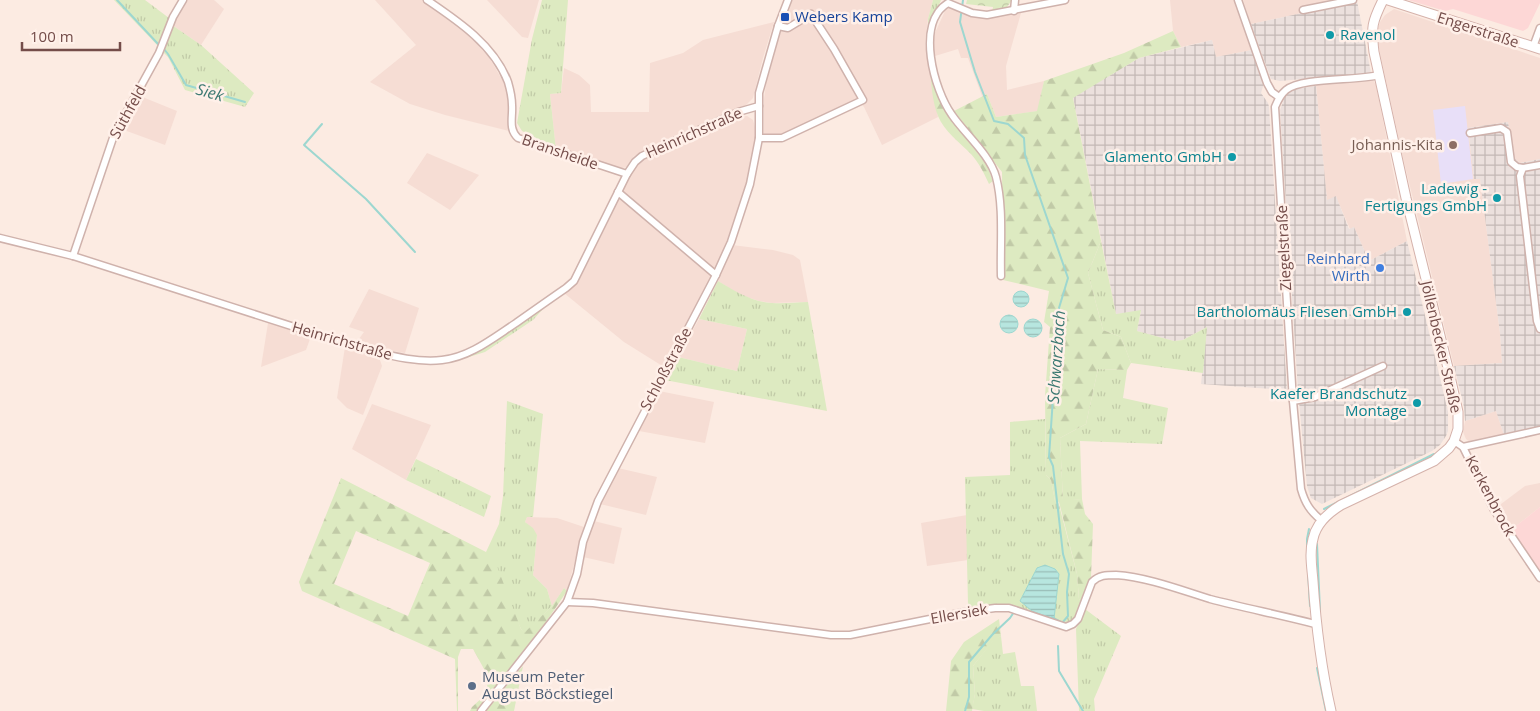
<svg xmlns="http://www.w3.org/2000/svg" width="1540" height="711" font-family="'Open Sans',sans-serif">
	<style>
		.residential { fill: #f6ddd4 }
		.commercial { fill: #fdd7d6 }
		.industrial { fill: url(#industrial-grid) }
		.education { fill: #e8dff8 }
		.grass { fill: url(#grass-tufts) }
		.forest { fill: url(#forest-firs); fill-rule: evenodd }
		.park { fill: url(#park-crowns) }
		.water { fill: url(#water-rules); stroke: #9dd7d0 }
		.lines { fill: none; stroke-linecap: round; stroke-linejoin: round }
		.stream { stroke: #9dd7d0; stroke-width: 2 }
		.street-casing { stroke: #cfb2ac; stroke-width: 9 }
		.secondary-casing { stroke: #d5b2ab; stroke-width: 11 }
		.street { stroke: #fff; stroke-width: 6 }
		.secondary { stroke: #fff; stroke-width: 9 }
		.transit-dot { fill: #1a4fb4; stroke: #fff0e9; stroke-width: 2 }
		.culture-dot { fill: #0f9aa8; stroke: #fff0e9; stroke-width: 2 }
		.education-dot { fill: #8d6e63; stroke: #fff0e9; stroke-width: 2 }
		.shop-dot { fill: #3f7fe0; stroke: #fff0e9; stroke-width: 2 }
		.service-dot { fill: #5c6f8a; stroke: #fff0e9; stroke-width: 2 }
		.labels { text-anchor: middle; stroke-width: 5; stroke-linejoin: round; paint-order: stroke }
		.transit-label { font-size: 15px; fill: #164399; stroke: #fff0e9; text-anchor: start }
		.street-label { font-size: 15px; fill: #744c49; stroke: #fff0e9 }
		.culture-label { font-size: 15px; fill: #0d838f; stroke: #fff0e9; text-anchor: end }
		.education-label { font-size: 15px; fill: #785e54; stroke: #fff0e9; text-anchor: end }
		.shop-label { font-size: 15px; fill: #366cbe; stroke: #fff0e9; text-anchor: end }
		.service-label { font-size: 15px; fill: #4e5e75; stroke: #fff0e9; text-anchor: start }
		.water-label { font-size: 16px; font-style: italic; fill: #3c7972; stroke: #fff0e9 }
	</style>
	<defs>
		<pattern id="industrial-grid" width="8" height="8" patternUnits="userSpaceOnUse" patternTransform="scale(1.25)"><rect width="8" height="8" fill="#ebe0dd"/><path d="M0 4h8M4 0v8" fill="none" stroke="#c3b8b5"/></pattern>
		<pattern id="grass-tufts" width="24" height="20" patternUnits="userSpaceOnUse" patternTransform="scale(1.25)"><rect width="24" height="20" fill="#ddeac1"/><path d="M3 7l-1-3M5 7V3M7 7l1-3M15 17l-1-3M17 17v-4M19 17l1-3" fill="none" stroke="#c1caa7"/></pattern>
		<pattern id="forest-firs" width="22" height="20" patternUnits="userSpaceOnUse" patternTransform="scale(1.25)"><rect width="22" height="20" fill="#ddeac1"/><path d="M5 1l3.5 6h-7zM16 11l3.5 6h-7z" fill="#c1caa7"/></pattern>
		<pattern id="park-crowns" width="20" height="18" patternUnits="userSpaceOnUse" patternTransform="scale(1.25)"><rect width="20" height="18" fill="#ddeac1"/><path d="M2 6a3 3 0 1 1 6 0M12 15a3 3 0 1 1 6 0" fill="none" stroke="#c1caa7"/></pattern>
		<pattern id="water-rules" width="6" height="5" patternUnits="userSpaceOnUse" patternTransform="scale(1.25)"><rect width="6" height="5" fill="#b7e6df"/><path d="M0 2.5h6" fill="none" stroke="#99bdb7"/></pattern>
	</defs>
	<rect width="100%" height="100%" fill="#fcebe2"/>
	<g class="residential">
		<polygon points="186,0 214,0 224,9 201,45 172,25"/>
		<polygon points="375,0 422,0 470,37 489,57 504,83 510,104 509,131 445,115 410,104 370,82 416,45"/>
		<polygon points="487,0 539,0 528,38 522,37"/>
		<polygon points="792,0 933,0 928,19 925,44 938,117 882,145 864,107 857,99 787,135 764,136 764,99 768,69"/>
		<polygon points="1170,0 1235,0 1252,50 1216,57 1212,40 1181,47 1173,31"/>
		<polygon points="1243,0 1356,0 1357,1 1251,24"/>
		<polygon points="949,7 956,8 968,15 979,17 999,16 1021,13 1006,66 1007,90 1044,81 1038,111 996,117 987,94 982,96 968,58 961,58 958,49 935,56 932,43 934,35 945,11"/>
		<polygon points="1394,9 1540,58 1540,159 1520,163 1514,158 1508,122 1468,128 1474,179 1480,178 1500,333 1502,363 1454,366 1403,158 1378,44 1377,33 1380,22 1385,15"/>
		<polygon points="774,22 763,58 753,98 746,105 634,156 627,167 618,169 556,150 550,94 561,93 564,68 579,75 590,85 591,112 649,112 650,63 683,53 703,40"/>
		<polygon points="1373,80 1376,85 1407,241 1369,261 1354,227 1350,229 1336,197 1327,201 1316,85"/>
		<polygon points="140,96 177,111 165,145 124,130 122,123"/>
		<polygon points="747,116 753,120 757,135 747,182 739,212 728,242 712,276 664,367 624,342 564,293 576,284 581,276 631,173 636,167 647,157 735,117"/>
		<polygon points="427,153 479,175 450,210 407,183"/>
		<polygon points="732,245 773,250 793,255 800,260 808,302 772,303 759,301 740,295 718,281"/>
		<polygon points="369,289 419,308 405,353 364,346 356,343 364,332 349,327"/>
		<polygon points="699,319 747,329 737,371 678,357"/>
		<polygon points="268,323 311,336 306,350 261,367"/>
		<polygon points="345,347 379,357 382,366 363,415 347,408 337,398"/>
		<polygon points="659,391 714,402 705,443 639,431"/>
		<polygon points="372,404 431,425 406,480 352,449"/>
		<polygon points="1496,411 1504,435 1471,443 1466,439 1463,432 1465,421"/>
		<polygon points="618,468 657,477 646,515 600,504"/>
		<polygon points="1540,483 1540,507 1511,530 1497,507 1525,486"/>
		<polygon points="967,515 968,560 927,566 921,523"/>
		<polygon points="527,517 557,518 584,527 567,591 564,588 552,606 547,589 533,575 537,535 525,522"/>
		<polygon points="594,521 622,528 614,564 583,557"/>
	</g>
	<g class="commercial">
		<polygon points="1408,0 1540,0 1540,3 1528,28 1523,31 1453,9 1445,11"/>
		<polygon points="1540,507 1540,573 1511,530"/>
	</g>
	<g class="industrial">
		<polygon points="1357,1 1371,73 1280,81 1271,79 1251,24"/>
		<polygon points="1212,40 1216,57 1252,50 1264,83 1261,93 1268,103 1269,107 1287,390 1201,384 1207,327 1183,340 1174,341 1137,331 1141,311 1116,314 1073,97 1139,58"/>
		<polygon points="1316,86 1327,200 1336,196 1349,229 1354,227 1369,261 1407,241 1448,411 1448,431 1446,436 1440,445 1432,451 1322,504 1311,498 1307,486 1298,391 1280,110 1285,96 1291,91 1300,88"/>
		<polygon points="1508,122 1514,158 1520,163 1540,159 1540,426 1504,435 1496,411 1465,421 1464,407 1454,366 1502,363 1500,333 1480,179 1474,179 1468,128"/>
	</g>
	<polygon class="education" points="1465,106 1473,179 1441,184 1433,110"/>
	<g class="grass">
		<polygon points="114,0 145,0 169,18 159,47"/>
		<polygon points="542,0 568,0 561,93 550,94 556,150 535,142 536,138 522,131 517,123 532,39"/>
		<polygon points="933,0 941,0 928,31 928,19"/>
		<polygon points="172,25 201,45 254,93 245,107 185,90 168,57 163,52"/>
		<polygon points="1101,241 1116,314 1141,310 1137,331 1174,341 1183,340 1207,327 1203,373 1131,363 1121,337 1103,330 1088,273"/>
		<path d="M718 281C735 291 752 302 772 303 784 304 796 302 808 302L827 411 665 380 678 357 737 371 747 329 699 319Z"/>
		<polygon points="543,309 533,320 485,352 466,358"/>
		<polygon points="1098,369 1127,370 1123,398 1168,408 1162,444 1080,441 1082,499 1063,501 1060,438 1086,424"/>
		<polygon points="507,401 543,414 533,517 527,517 525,522 533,528 537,535 533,575 547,589 552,606 525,633 521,629 486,552 499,524 503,496"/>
		<polygon points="1045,419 1046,475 1051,480 1055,501 1058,501 1077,574 1079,599 1083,601 1073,620 1065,624 1041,618 1010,604 971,608 968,604 965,477 1010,475 1010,422"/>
		<polygon points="416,459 491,496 484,517 406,480"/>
		<polygon points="1085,609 1121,636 1094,699 1095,711 1079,711 1076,629"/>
		<polygon points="1001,636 1003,654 1015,652 1021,686 1034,686 1037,711 984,711 972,709 975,694 973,666 994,639"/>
	</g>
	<g class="forest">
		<polygon points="1173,31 1181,47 1139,58 1073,98 1101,241 1088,273 1103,330 1121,337 1131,363 1127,370 1098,369 1086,424 1060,438 1063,500 1082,499 1085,514 1093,524 1091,577 1083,601 1079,599 1077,574 1059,502 1055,501 1051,480 1046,475 1045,396 1050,327 1044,322 1049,291 1003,280 1002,172 954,111 987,94 996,117 1037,111 1044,81 1124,53"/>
		<path d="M930 66 937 92 949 116 986 164 993 181 989 184C984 173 979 163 971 154 960 143 944 131 938 116 932 101 931 82 930 66Z"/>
		<path d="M341 478 486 552 492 553 521 629 525 632 552 606 564 588 567 591 533 641 478 711H470L472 707 485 695 489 678 473 649H461L458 657V711H457L455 659 302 591 299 582ZM356 531 430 563 408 616 334 584Z"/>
		<polygon points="999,619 1001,636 994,640 973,666 975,694 972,711 946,711 951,661 964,642"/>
		<polygon points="523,666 514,711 486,711"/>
	</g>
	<polygon class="park" points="967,0 1012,0 1004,11 992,12 993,7 966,4"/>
	<g class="water">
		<circle cx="1021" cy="299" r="8"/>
		<circle cx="1009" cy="324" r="9"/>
		<circle cx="1033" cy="328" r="9"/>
		<polygon points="1045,565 1055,569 1059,574 1054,619 1032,611 1020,601 1037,568"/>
	</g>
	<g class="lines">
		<g class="stream">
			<polyline points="117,0 159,45"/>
			<polyline points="963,0 960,22 975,72 994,121 1008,124 1024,138 1025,155 1068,278 1059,308 1049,457 1053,466 1063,554 1069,574 1067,592 1068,616 1062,623"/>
			<polyline points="164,49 168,54 186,85 245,102"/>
			<polyline points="322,124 304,145 366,199 415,252"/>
			<polyline points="1324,509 1434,454"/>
			<polyline points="1317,544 1320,611"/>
			<polyline points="1307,559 1307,539 1309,529"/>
			<polyline points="1308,571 1310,606"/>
			<polyline points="1052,617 1061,622"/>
			<polyline points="1058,646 1059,671 1083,711"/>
			<polyline points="1317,668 1326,711"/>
			<polyline points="965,711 969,697 969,662 992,635 1010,618 1014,612"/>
		</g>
		<g class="street-casing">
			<g id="street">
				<path d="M427 0C458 21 494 45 508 82 510 89 512 98 512 105 513 117 508 129 518 138L627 174"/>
				<polyline points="1238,0 1267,83 1272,92 1279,97"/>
				<polyline points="1303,10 1353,0"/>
				<polyline points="1014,11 1015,0"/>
				<polyline points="1533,47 1540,28"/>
				<polyline points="1470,133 1501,128 1507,132 1511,162 1517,167 1523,168"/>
				<polyline points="759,138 782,138 863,100 834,49 811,14 788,28 778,26"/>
				<polyline points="1540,165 1523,168 1520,176 1537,321 1540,329"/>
				<polyline points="618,192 716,275"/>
				<path d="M0 238 73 256 363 349C388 355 416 363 442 360 470 357 493 338 516 323 533 311 550 299 566 288L574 281 627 174 635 162 642 156 738 112 759 106"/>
				<polyline points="73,256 114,135 159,53 173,17 183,0"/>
				<path d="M1001 276C1000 244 1004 208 996 177 990 155 965 134 952 115 934 90 915 23 948 3L972 13 987 15 1065 0"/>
				<polyline points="1293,401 1315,397 1383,366"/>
				<polyline points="1454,441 1463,447 1494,510 1540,578"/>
				<polyline points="1463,447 1540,430"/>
				<path d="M1321 520C1310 511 1305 503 1301 489L1293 401 1275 107C1278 100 1280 95 1286 90 1302 77 1356 81 1379 75"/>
				<path d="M567 602 593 603 831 635H850L965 612 995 608H1009L1066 627 1073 624 1078 619 1092 582C1099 575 1106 575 1116 575 1147 577 1181 590 1210 599 1245 608 1280 615 1315 624"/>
				<polyline points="481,711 567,602 577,574 583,542 598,501 716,275 731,242 750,184 759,138 759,93 778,26 788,0"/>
			</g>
		</g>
		<g class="secondary-casing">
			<g id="secondary">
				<polyline points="1388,0 1540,49"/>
				<path d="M1331 711C1321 667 1316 626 1313 581 1312 568 1309 553 1313 539 1316 523 1328 513 1341 505L1434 461 1449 448 1454 441 1458 429V412L1449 372 1406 198 1374 52C1371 27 1372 22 1383 0"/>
			</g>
		</g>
		<use href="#street" class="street"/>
		<use href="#secondary" class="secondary"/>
	</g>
	<rect class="transit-dot" x="780" y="12" width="10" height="10" rx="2.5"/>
	<g class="culture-dot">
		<circle cx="1330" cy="35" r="5"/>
		<circle cx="1232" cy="157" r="5"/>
		<circle cx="1497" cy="198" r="5"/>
		<circle cx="1407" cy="312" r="5"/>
		<circle cx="1417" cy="403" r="5"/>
	</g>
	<circle class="education-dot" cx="1453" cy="145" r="5"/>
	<circle class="shop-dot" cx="1380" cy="268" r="5"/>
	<circle class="service-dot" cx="472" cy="686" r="5"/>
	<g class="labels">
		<g class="transit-label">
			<text x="795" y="22">Webers Kamp</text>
		</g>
		<g class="street-label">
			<text transform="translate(1478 30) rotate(18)" y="5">Engerstraße</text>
			<text transform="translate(128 112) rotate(-61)" y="5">Süthfeld</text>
			<text transform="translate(694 133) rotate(-24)" y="5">Heinrichstraße</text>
			<text transform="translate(560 152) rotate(19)" y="5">Bransheide</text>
			<text transform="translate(1284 248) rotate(-93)" y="5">Ziegelstraße</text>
			<text transform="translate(342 341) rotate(16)" y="5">Heinrichstraße</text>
			<text transform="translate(1441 347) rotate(77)" y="5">Jöllenbecker Straße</text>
			<text transform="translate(666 369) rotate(-62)" y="5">Schloßstraße</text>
			<text transform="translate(1490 496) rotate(62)" y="5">Kerkenbrock</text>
			<text transform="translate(959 614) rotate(-10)" y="5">Ellersiek</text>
		</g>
		<g class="culture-label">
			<text x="1340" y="40" text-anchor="start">Ravenol</text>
			<text x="1222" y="162">Glamento GmbH</text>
			<text x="1487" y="194">Ladewig -<tspan x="1487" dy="17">Fertigungs GmbH</tspan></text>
			<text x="1397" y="317">Bartholomäus Fliesen GmbH</text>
			<text x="1407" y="399">Kaefer Brandschutz<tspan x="1407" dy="17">Montage</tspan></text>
		</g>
		<g class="education-label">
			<text x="1443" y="150">Johannis-Kita</text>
		</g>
		<g class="shop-label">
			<text x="1370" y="264">Reinhard<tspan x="1370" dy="17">Wirth</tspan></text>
		</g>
		<g class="service-label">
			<text x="482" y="682">Museum Peter<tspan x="482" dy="17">August Böckstiegel</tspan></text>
		</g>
		<g class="water-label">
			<text transform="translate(210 92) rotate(16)" y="6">Siek</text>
			<text transform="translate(1056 357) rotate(-86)" y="6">Schwarzbach</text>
		</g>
	</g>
	<path d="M22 42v8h98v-8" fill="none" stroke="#744c49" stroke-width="2.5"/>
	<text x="30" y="42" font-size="15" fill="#744c49" stroke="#fff0e9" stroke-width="4" paint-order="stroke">100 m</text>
</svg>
